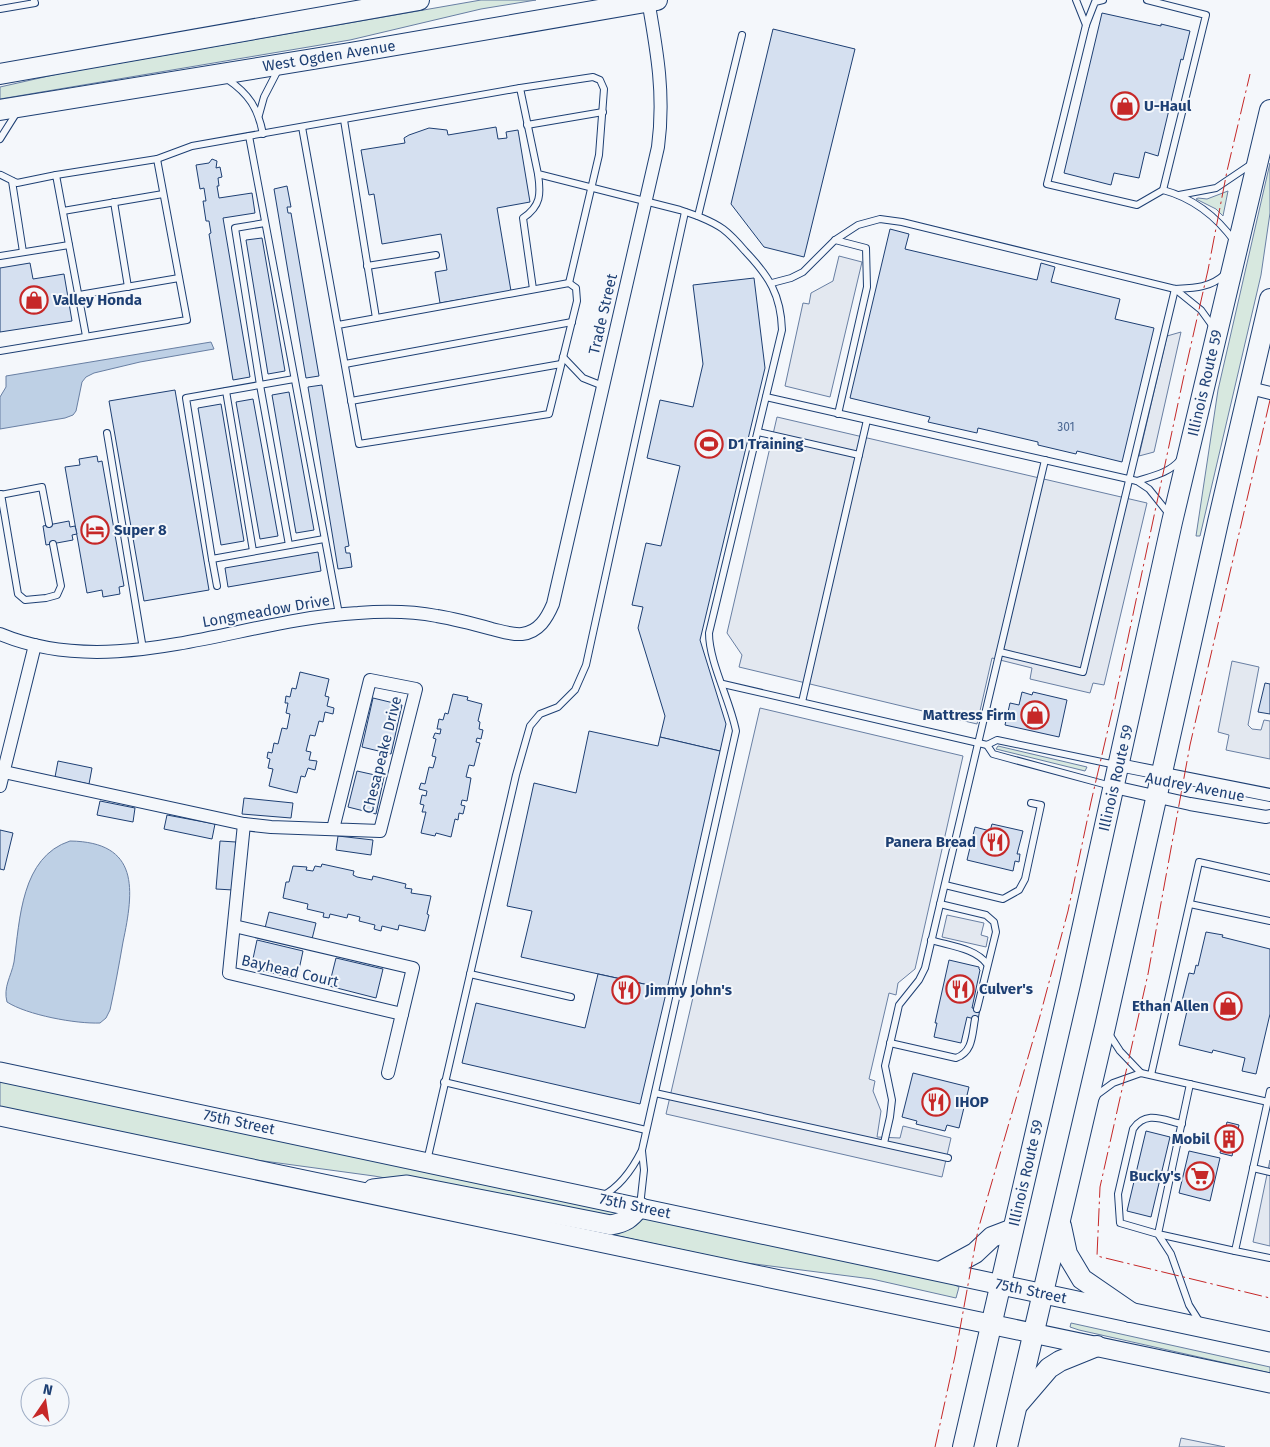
<svg xmlns="http://www.w3.org/2000/svg" width="1270" height="1447" font-family="'Fira Sans',sans-serif">
	<style>
		.green { fill: #d7e8df; stroke: #687fa3 }
		.parking { fill: #e3e8f0; stroke: #687fa3 }
		.water { fill: #bed0e5; stroke: #687fa3 }
		.building { fill: #d5e0f0; stroke: #1d3f73 }
		.lines { fill: none; stroke-linecap: round; stroke-linejoin: round }
		.lane-casing { stroke: #1d3f73; stroke-width: 8 }
		.street-casing { stroke: #1d3f73; stroke-width: 14 }
		.secondary-casing { stroke: #1d3f73; stroke-width: 21 }
		.primary-casing { stroke: #1d3f73; stroke-width: 22 }
		.lane { stroke: #f4f7fb; stroke-width: 6 }
		.street { stroke: #f4f7fb; stroke-width: 12 }
		.secondary { stroke: #f4f7fb; stroke-width: 19 }
		.primary { stroke: #f4f7fb; stroke-width: 20 }
		.power { stroke: #c62828; stroke-width: 1; stroke-dasharray: 18 4 2.5 4; stroke-linecap: butt }
		.labels { text-anchor: middle; stroke-width: 4; stroke-linejoin: round; paint-order: stroke }
		.number-label { font-size: 12px; fill: #4b6792 }
		.street-label { font-size: 15px; fill: #1d3f73; stroke: #f4f7fb }
		.poi-label { font-size: 15px; font-weight: bold; fill: #1d3f73; stroke: #f4f7fb; text-anchor: start }
	</style>
	<rect width="100%" height="100%" fill="#f4f7fb"/>
	<g class="green">
		<polygon points="481,0 536,0 481,9 350,40 0,99 0,87 62,73"/>
		<polygon points="1270,163 1270,213 1261,275 1200,536 1196,536 1218,390"/>
		<polygon points="1228,191 1223,216 1216,209 1196,199 1198,198 1207,199"/>
		<polygon points="998,746 1087,767 1085,771 996,749"/>
		<polygon points="0,1080 619,1212 618,1215 614,1219 374,1176 227,1156 0,1108"/>
		<polygon points="642,1216 949,1282 959,1287 956,1298 872,1279 739,1262 581,1228"/>
		<polygon points="1071,1323 1270,1367 1270,1373 1079,1330 1070,1327"/>
	</g>
	<g class="parking">
		<polygon points="839,256 862,262 830,397 785,386 803,303 809,304 811,293 833,281"/>
		<polygon points="1181,332 1154,452 1139,456 1167,336"/>
		<polygon points="777,417 1147,503 1104,685 1093,683 1090,693 1030,679 1032,668 992,658 977,724 739,667 742,655 727,633"/>
		<polygon points="1232,661 1259,667 1248,725 1252,729 1261,730 1264,720 1270,721 1270,759 1226,750 1229,735 1218,732"/>
		<polygon points="760,708 963,756 915,969 898,983 896,995 889,993 869,1079 875,1081 873,1091 881,1111 877,1137 900,1138 903,1126 951,1138 942,1177 666,1114"/>
		<polygon points="947,915 984,923 981,935 988,937 986,947 942,937"/>
		<polygon points="1270,1160 1270,1246 1253,1242"/>
		<polygon points="1181,1438 1225,1447 1179,1447"/>
	</g>
	<g class="water">
		<polygon points="211,342 214,349 140,362 94,373 86,377 82,382 76,411 73,415 65,418 0,429 0,397 6,387 6,376"/>
		<path d="M70 841C140 842 134 890 123 942 119 965 115 987 110 1010L106 1018 100 1023C76 1024 27 1015 7 1002 3 987 11 977 14 962 20 919 21 857 70 841Z"/>
	</g>
	<g class="building">
		<polygon points="1102,13 1161,26 1161,24 1190,31 1183,60 1181,59 1158,156 1145,152 1139,178 1114,173 1111,185 1064,173"/>
		<polygon points="773,29 855,49 804,257 764,247 731,204"/>
		<polygon points="496,127 498,139 507,138 506,132 518,130 530,202 497,208 511,291 440,303 435,272 447,270 441,234 382,244 374,194 369,195 361,150 405,143 404,138 409,135 429,128 447,130 448,135"/>
		<polygon points="212,159 217,161 216,168 220,167 222,177 218,178 219,186 217,186 219,198 252,193 255,213 223,218 250,377 233,380 209,234 211,233 209,221 206,221 203,201 206,201 204,188 200,189 196,165 209,163"/>
		<polygon points="287,186 291,207 287,207 288,213 291,213 319,376 306,378 274,189"/>
		<polygon points="890,229 909,234 905,249 1037,280 1041,263 1055,267 1051,282 1120,299 1115,319 1154,328 1122,462 1077,451 1076,454 1038,445 1038,442 978,428 977,433 928,422 930,417 850,398"/>
		<polygon points="262,238 285,371 268,374 246,240"/>
		<polygon points="30,263 33,279 64,274 72,321 0,332 0,268"/>
		<polygon points="754,278 765,368 700,640 726,724 720,751 660,737 665,716 638,628 643,607 632,605 646,543 661,546 680,466 647,458 660,400 693,407 703,364 693,285"/>
		<polygon points="322,385 349,546 345,547 346,553 350,553 352,567 338,569 308,387"/>
		<polygon points="175,390 209,590 144,601 109,401"/>
		<polygon points="289,392 314,530 296,533 272,395"/>
		<polygon points="253,399 278,536 260,539 236,402"/>
		<polygon points="221,404 244,541 221,545 198,408"/>
		<polygon points="97,456 98,462 102,461 124,586 119,587 120,594 103,597 102,590 87,593 65,467 80,465 79,459"/>
		<polygon points="69,521 70,527 75,526 77,534 72,535 73,540 46,545 43,526"/>
		<polygon points="318,552 321,571 228,587 225,568"/>
		<polygon points="300,672 329,679 325,696 329,697 327,706 334,708 333,714 325,712 323,722 319,721 315,736 310,735 306,751 311,752 309,760 317,761 315,770 308,768 305,777 301,776 297,793 269,786 273,769 268,768 270,759 267,758 268,752 272,753 274,743 278,744 282,728 287,729 290,714 286,713 288,703 285,703 286,696 290,697 292,688 296,689"/>
		<polygon points="1265,683 1270,684 1270,714 1258,712"/>
		<polygon points="1022,692 1032,695 1033,692 1067,700 1059,737 1005,725 1010,703 1019,705"/>
		<polygon points="453,694 468,697 467,700 482,704 478,721 480,722 479,729 483,730 481,739 477,738 476,742 480,743 478,750 474,766 469,765 466,777 471,778 467,801 462,800 461,805 465,806 463,814 459,813 458,820 455,819 451,837 436,833 435,836 421,833 426,812 422,812 424,805 420,804 422,795 426,796 427,791 419,789 421,783 425,784 429,767 433,768 436,757 432,756 436,739 433,738 435,733 440,734 441,729 437,729 439,719 443,720 445,713 448,714"/>
		<polygon points="373,698 402,705 391,754 362,747"/>
		<polygon points="589,731 658,746 660,737 720,751 667,989 521,957 532,911 507,906 534,783 576,793"/>
		<polygon points="58,761 92,768 89,784 55,777"/>
		<polygon points="357,771 384,777 376,814 348,807"/>
		<polygon points="244,798 293,803 291,818 242,814"/>
		<polygon points="100,801 135,808 133,822 97,815"/>
		<polygon points="167,815 215,824 212,839 164,829"/>
		<polygon points="992,824 1023,831 1017,854 1020,854 1019,862 1015,861 1013,871 967,860 975,827 990,831"/>
		<polygon points="0,830 13,833 4,870 0,869"/>
		<polygon points="338,836 373,840 371,855 336,850"/>
		<polygon points="220,841 236,842 233,890 216,889"/>
		<polygon points="322,864 354,871 353,875 357,877 372,880 373,876 406,884 405,888 412,889 411,893 431,896 427,914 429,915 425,931 399,925 398,930 382,926 381,931 374,929 375,925 359,921 360,917 348,914 347,918 330,914 329,918 323,917 324,913 307,909 308,904 283,898 286,882 289,882 293,866 307,867 306,870 313,871 315,866 321,867"/>
		<polygon points="269,912 316,923 312,939 265,928"/>
		<polygon points="1206,932 1223,935 1222,937 1270,949 1270,1014 1256,1074 1242,1071 1245,1058 1213,1050 1212,1053 1179,1045 1187,1011 1185,1011 1187,1002 1182,1001 1189,973 1194,974 1196,965 1198,966"/>
		<polygon points="257,940 303,951 297,979 251,968"/>
		<polygon points="336,958 383,969 376,998 329,986"/>
		<polygon points="949,960 979,967 979,969 980,970 972,1008 980,1009 978,1020 967,1017 961,1043 934,1037 937,1023 935,1023"/>
		<polygon points="598,974 667,989 640,1104 462,1063 476,1003 585,1028"/>
		<polygon points="913,1073 969,1087 959,1128 947,1125 945,1131 916,1124 917,1121 902,1117"/>
		<polygon points="1227,1122 1239,1125 1232,1156 1220,1153"/>
		<polygon points="1146,1131 1170,1137 1151,1217 1127,1211"/>
		<polygon points="1189,1151 1220,1158 1210,1201 1179,1193"/>
	</g>
	<g class="lines">
		<g class="lane-casing">
			<g id="lane">
				<polyline points="1076,0 1086,25"/>
				<path d="M1103 0 1095 2 1086 25 1047 184 1137 205 1163 190C1193 198 1217 217 1235 242"/>
				<polyline points="1147,0 1206,15 1163,190"/>
				<polyline points="0,9 35,3 34,0"/>
				<path d="M227 79C249 94 258 108 263 134"/>
				<polyline points="520,88 593,77 600,80 604,89 599,155 569,283"/>
				<polyline points="259,115 264,97 279,68"/>
				<polyline points="344,120 376,318"/>
				<polyline points="527,125 603,112"/>
				<polyline points="302,127 359,444 549,414 577,301 576,288 569,283 338,325"/>
				<polyline points="249,136 339,614"/>
				<polyline points="0,139 17,112"/>
				<path d="M157 159 192 146 520 88 538 174 680 210C695 215 710 220 723 229 731 235 739 244 745 251 769 276 781 295 782 330L709 633C709 662 730 700 736 731L642 1150C633 1168 620 1187 602 1196"/>
				<polyline points="1,175 17,183 56,175 86,336"/>
				<polyline points="12,181 23,252"/>
				<polyline points="1179,195 1216,188 1253,163"/>
				<polyline points="114,202 128,287"/>
				<polyline points="63,211 163,194"/>
				<polyline points="698,216 742,35"/>
				<polyline points="265,223 235,228 260,385 289,545"/>
				<polyline points="835,240 866,248 867,287 838,414"/>
				<polyline points="0,256 69,245"/>
				<polyline points="367,266 436,255"/>
				<path d="M772 283 791 278 803 272 835 240 858 225 880 219 902 222 1175 289C1193 288 1210 288 1224 275"/>
				<path d="M533 289 523 218C541 206 541 194 538 174"/>
				<polyline points="1175,289 1201,310 1214,328"/>
				<polyline points="79,295 179,278"/>
				<polyline points="0,351 187,320 157,159 56,175"/>
				<polyline points="563,357 583,378 603,386"/>
				<polyline points="345,364 572,322"/>
				<polyline points="294,379 186,398 212,559 324,539"/>
				<polyline points="226,391 253,551"/>
				<polyline points="766,397 1137,481 1149,489 1169,514"/>
				<polyline points="351,401 561,364"/>
				<polyline points="758,432 859,455"/>
				<polyline points="107,433 143,649"/>
				<path d="M1137 481C1153 476 1169 473 1180 460"/>
				<polyline points="1,494 18,594 25,600 46,598 57,595 61,586 53,544"/>
				<polyline points="0,495 42,487 49,524"/>
				<polyline points="212,559 217,586"/>
				<polyline points="1000,652 1083,672 1175,289"/>
				<polyline points="723,684 987,745 997,740 1116,765"/>
				<polyline points="802,702 867,420"/>
				<polyline points="987,745 993,754 1111,786"/>
				<polyline points="945,885 1003,899 1019,890 1025,879 1041,805 1031,803"/>
				<polyline points="940,904 986,915 994,922 996,932 977,1009"/>
				<polyline points="1190,904 1270,921"/>
				<path d="M931 940C950 946 975 948 987 964"/>
				<polyline points="470,974 571,997"/>
				<polyline points="1109,1034 1120,1051 1141,1073"/>
				<path d="M890 1043 956 1058C973 1052 972 1035 975 1019"/>
				<polyline points="1151,1075 1199,862 1270,878"/>
				<polyline points="444,1082 646,1130"/>
				<polyline points="1190,1084 1158,1234 1235,1251"/>
				<polyline points="1270,1091 1235,1251 1270,1258"/>
				<polyline points="655,1093 948,1158"/>
				<polyline points="1095,1099 1098,1094 1113,1083 1141,1073 1268,1102"/>
				<path d="M1182 1124C1163 1120 1146 1110 1133 1129L1118 1194 1120 1223 1158 1234 1171 1254 1189 1305 1201 1324"/>
				<polyline points="884,1143 890,1117 892,1100 885,1066 897,1014 899,1005 919,980 925,968 1045,460"/>
				<polyline points="427,1161 516,775 530,726 540,714 558,707 575,690 586,665 685,212"/>
				<polyline points="1253,1168 1270,1172"/>
				<polyline points="640,1206 644,1170 642,1151"/>
			</g>
		</g>
		<g class="street-casing">
			<g id="street">
				<polyline points="1250,388 1270,393"/>
				<path d="M0 634C115 682 241 619 358 613 384 611 411 611 437 616 455 619 474 624 492 629 501 631 512 635 522 634 539 632 547 618 553 604L658 147C665 95 657 51 648 0"/>
				<polyline points="1119,765 1270,795"/>
				<polyline points="0,771 244,824 271,827 380,831 416,689 370,680 333,829"/>
				<polyline points="0,786 35,645"/>
				<polyline points="1114,787 1190,804 1266,817 1270,816"/>
				<polyline points="244,824 229,973 402,1014 388,1073"/>
				<polyline points="234,926 413,968 402,1014"/>
			</g>
		</g>
		<g class="secondary-casing">
			<g id="secondary">
				<polyline points="0,1072 1270,1342"/>
				<polyline points="0,1116 1270,1383"/>
				<path d="M373 1189 407 1185 611 1225C626 1222 630 1219 640 1207"/>
			</g>
		</g>
		<g class="primary-casing">
			<g id="primary">
				<polyline points="0,74 419,0"/>
				<polyline points="0,110 350,53 657,0"/>
				<polyline points="1061,1226 1067,1254 1082,1279 1130,1312"/>
				<polyline points="942,1271 975,1253 992,1237 1013,1229"/>
				<polyline points="1019,1403 1049,1368 1060,1361 1097,1346"/>
				<polyline points="963,1447 1070,984 1172,522 1270,110"/>
				<polyline points="1007,1447 1105,1027 1218,522 1270,299"/>
			</g>
		</g>
		<use href="#lane" class="lane"/>
		<use href="#street" class="street"/>
		<use href="#secondary" class="secondary"/>
		<use href="#primary" class="primary"/>
		<g class="power">
			<polyline points="1270,400 1190,745 1148,974 1100,1187 1097,1256 1270,1298"/>
			<polyline points="935,1447 955,1356 978,1230 1040,1016 1068,911 1091,802 1115,699 1183,380 1208,270 1227,171 1250,74"/>
		</g>
	</g>
	<defs>
		<g id="shop-ring" transform="scale(1.4375)"><circle r="9.5" fill="#f4f7fb" stroke="#c62828" stroke-width="1.5"/><path d="M-5-2.5h2.3a2.7 3.5 0 0 1 5.4 0H5L5.5 6h-11ZM-1.5-2.5h3a1.5 2.3 0 0 0-3 0Z" fill="#c62828"/></g>
		<g id="stadium-ring" transform="scale(1.4375)"><circle r="9.5" fill="#f4f7fb" stroke="#c62828" stroke-width="1.5"/><path d="M0-5a6.5 5 0 1 0 0 10a6.5 5 0 1 0 0-10ZM-3.5-1.8h7v3.6h-7Z" fill="#c62828"/></g>
		<g id="hotel-ring" transform="scale(1.4375)"><circle r="9.5" fill="#f4f7fb" stroke="#c62828" stroke-width="1.5"/><path d="M-6-4.5h1.5V1H6V5H4.5V3h-9V5H-6ZM-4 0a1.8 1.8 0 1 1 3.6 0ZM.5 0V-2.5h3Q6-2.5 6 0Z" fill="#c62828"/></g>
		<g id="restaurant-ring" transform="scale(1.4375)"><circle r="9.5" fill="#f4f7fb" stroke="#c62828" stroke-width="1.5"/><path d="M-5-6h1v4h1v-4h1v4h1v-4h1v5L-1.5 .5V6h-2V.5L-5-1ZM5-6V6H3V1.5H1.5Q1.5-4 5-6Z" fill="#c62828"/></g>
		<g id="building-ring" transform="scale(1.4375)"><circle r="9.5" fill="#f4f7fb" stroke="#c62828" stroke-width="1.5"/><path d="M-4-6H4V6H1V3H-1V6H-4ZM-2.5-4.3h1.7v1.8h-1.7ZM.8-4.3h1.7v1.8H.8ZM-2.5-1h1.7V.8h-1.7ZM.8-1h1.7V.8H.8Z" fill="#c62828"/></g>
		<g id="supermarket-ring" transform="scale(1.4375)"><circle r="9.5" fill="#f4f7fb" stroke="#c62828" stroke-width="1.5"/><path d="M-6-5.5h2.5l.6 2H6L4.5 2H-2.5L-4.4-4H-6ZM-1.5 3.2a1.3 1.3 0 1 0 .1 0ZM3 3.2a1.3 1.3 0 1 0 .1 0Z" fill="#c62828"/></g>
	</defs>
	<g fill-rule="evenodd">
		<use href="#shop-ring" x="1125" y="106"/>
		<use href="#shop-ring" x="34" y="300"/>
		<use href="#stadium-ring" x="709" y="444"/>
		<use href="#hotel-ring" x="95" y="530"/>
		<use href="#shop-ring" x="1035" y="715"/>
		<use href="#restaurant-ring" x="995" y="842"/>
		<use href="#restaurant-ring" x="960" y="989"/>
		<use href="#restaurant-ring" x="626" y="990"/>
		<use href="#shop-ring" x="1228" y="1006"/>
		<use href="#restaurant-ring" x="936" y="1102"/>
		<use href="#building-ring" x="1229" y="1139"/>
		<use href="#supermarket-ring" x="1200" y="1176"/>
	</g>
	<g class="labels">
		<g class="number-label">
			<text x="1066" y="431">301</text>
		</g>
		<g class="street-label">
			<text transform="translate(329 56) rotate(-9)" y="5">West Ogden Avenue</text>
			<text transform="translate(603 314) rotate(-77)" y="5">Trade Street</text>
			<text transform="translate(1205 383) rotate(-77)" y="5">Illinois Route 59</text>
			<text transform="translate(266 611) rotate(-10)" y="5">Longmeadow Drive</text>
			<text transform="translate(382 755) rotate(-76)" y="5">Chesapeake Drive</text>
			<text transform="translate(1116 778) rotate(-77)" y="5">Illinois Route 59</text>
			<text transform="translate(1195 787) rotate(11)" y="5">Audrey Avenue</text>
			<text transform="translate(290 971) rotate(13)" y="5">Bayhead Court</text>
			<text transform="translate(239 1122) rotate(12)" y="5">75th Street</text>
			<text transform="translate(1026 1173) rotate(-77)" y="5">Illinois Route 59</text>
			<text transform="translate(635 1206) rotate(12)" y="5">75th Street</text>
			<text transform="translate(1031 1291) rotate(12)" y="5">75th Street</text>
		</g>
		<g class="poi-label">
			<text x="1144" y="111">U-Haul</text>
			<text x="53" y="305">Valley Honda</text>
			<text x="728" y="449">D1 Training</text>
			<text x="114" y="535">Super 8</text>
			<text x="1016" y="720" text-anchor="end">Mattress Firm</text>
			<text x="976" y="847" text-anchor="end">Panera Bread</text>
			<text x="979" y="994">Culver's</text>
			<text x="645" y="995">Jimmy John's</text>
			<text x="1209" y="1011" text-anchor="end">Ethan Allen</text>
			<text x="955" y="1107">IHOP</text>
			<text x="1210" y="1144" text-anchor="end">Mobil</text>
			<text x="1181" y="1181" text-anchor="end">Bucky's</text>
		</g>
	</g>
	<g transform="translate(45 1402) rotate(13)"><circle r="24" fill="#f4f7fb" stroke="#9eadc5"/>
	<path d="M0-4L9 19L0 12L-9 19Z" fill="#c62828"/>
	<text y="-8" font-size="14" font-weight="bold" text-anchor="middle" fill="#1d3f73">N</text>
	</g>
</svg>
